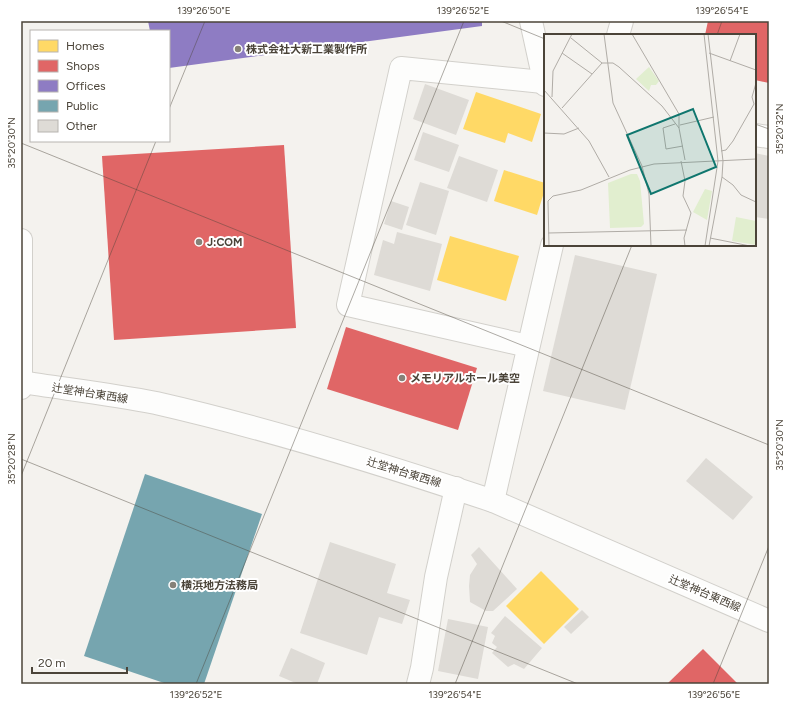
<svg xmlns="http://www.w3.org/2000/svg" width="790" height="705" font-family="Figtree,'Noto Sans JP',sans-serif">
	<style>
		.homes { fill: #ffd966 }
		.shops { fill: #e06666 }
		.offices { fill: #8e7cc3 }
		.public { fill: #76a5af }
		.building { fill: #dedbd6 }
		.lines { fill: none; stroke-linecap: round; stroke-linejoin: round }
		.minor-casing { stroke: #d2d0cb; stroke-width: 24 }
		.minor { stroke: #fdfdfc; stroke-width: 22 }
		.ticks { fill: none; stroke: #4b4439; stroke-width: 1; stroke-opacity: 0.45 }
		.poi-dot { fill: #868178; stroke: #fff; stroke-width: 1.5 }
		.labels { text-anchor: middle; stroke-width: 4; stroke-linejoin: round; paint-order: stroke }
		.poi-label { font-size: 11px; font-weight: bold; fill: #4b4439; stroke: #fff; text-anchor: start }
		.street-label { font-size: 11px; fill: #4b4439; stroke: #fff }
		.inset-road { fill: none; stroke: #b0aca6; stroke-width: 1 }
		.view { fill: #0f766e; fill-opacity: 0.15; stroke: #0f766e; stroke-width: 2 }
		.inset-edge { fill: none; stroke: #4b4439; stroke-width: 2 }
		.neatline { fill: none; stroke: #4b4439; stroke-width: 1.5 }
		.ticks-label { font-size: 10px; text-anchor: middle; fill: #4b4439 }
	</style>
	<rect width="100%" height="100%" fill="#f4f2ee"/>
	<g class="homes">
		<polygon points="476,92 541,114 532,142 508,133 505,143 463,129"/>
		<polygon points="504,170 545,183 545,189 537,215 494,201"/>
		<polygon points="450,236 519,256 506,301 437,280"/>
		<polygon points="541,571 579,609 544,644 506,606"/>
	</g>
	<g class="shops">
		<polygon points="708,21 769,21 769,83 755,80 755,35 705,35"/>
		<polygon points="284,145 296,328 114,340 102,156"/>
		<polygon points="346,327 477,368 458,430 327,389"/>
		<polygon points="703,649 738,684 667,684"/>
	</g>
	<polygon class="offices" points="148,21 482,21 482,26 169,68 169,31 150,31"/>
	<polygon class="public" points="145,474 262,514 204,684 167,684 84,656"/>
	<g class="building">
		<polygon points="425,84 469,100 456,135 413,119"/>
		<polygon points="423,132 459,145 449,172 414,160"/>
		<polygon points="755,153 769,156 769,219 755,217"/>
		<polygon points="459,156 498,170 487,202 447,188"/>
		<polygon points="420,182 449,191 436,235 406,225"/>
		<polygon points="391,201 409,207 402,230 384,224"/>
		<polygon points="397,232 442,244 430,291 374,275 383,240 394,244"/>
		<polygon points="575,255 657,274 625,410 543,391"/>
		<polygon points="706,458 753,497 733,520 686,481"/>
		<polygon points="330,542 396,564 387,593 410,600 402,624 379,617 367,655 300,633"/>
		<polygon points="479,547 517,589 493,611 486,611 470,602 469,586 470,575 477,564 471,555"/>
		<polygon points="582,610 589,617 571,634 564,627"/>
		<polygon points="505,616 542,648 524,669 514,664 508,667 492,653 497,647 492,643 495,636 491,633"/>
		<polygon points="448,619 488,627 478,679 438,671"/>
		<polygon points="291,648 325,663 317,684 298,684 279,676"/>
	</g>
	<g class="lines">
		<g class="minor-casing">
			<g id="minor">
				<polyline points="531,21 545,85"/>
				<polyline points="618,35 622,21"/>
				<polyline points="755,135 769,137"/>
				<polyline points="21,240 21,388"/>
				<polyline points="528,346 348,305 401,68 543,82"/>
				<path d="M21 382C66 389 111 394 156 403 270 429 382 464 493 501L769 621"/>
				<polyline points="493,501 552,245"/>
				<polyline points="418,684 422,668 436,577 456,488"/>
			</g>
		</g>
		<use href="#minor" class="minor"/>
	</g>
	<path class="ticks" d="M501 21 545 39M717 35 722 21M169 109 205 21M755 124 769 129M21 143 769 445M21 459 578 684M21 476 156 141M196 684 464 21M455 684 632 245M713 684 769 546"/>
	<g class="poi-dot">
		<circle cx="238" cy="49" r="4"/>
		<circle cx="199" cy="242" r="4"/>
		<circle cx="402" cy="378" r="4"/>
		<circle cx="173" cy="585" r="4"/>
	</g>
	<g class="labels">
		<g class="poi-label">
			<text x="246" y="53">株式会社大新工業製作所</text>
			<text x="207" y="246">J:COM</text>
			<text x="410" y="382">メモリアルホール美空</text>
			<text x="181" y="589">横浜地方法務局</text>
		</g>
		<g class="street-label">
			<text transform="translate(90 393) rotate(9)" y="4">辻堂神台東西線</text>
			<text transform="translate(404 472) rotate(17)" y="4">辻堂神台東西線</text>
			<text transform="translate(705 593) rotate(23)" y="4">辻堂神台東西線</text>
		</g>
	</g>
	<g transform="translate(544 34)">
		<rect width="212" height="212" fill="#f4f2ee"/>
		<path d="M105 33 115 47 112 51H107L105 57 92 45ZM87 140H93L96 147 100 190 97 193 66 194 64 149ZM161 155 168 157 163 186 149 178ZM192 183 212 187V211L188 207Z" fill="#e1eecf"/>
		<path class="inset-road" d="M60 0 69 69 98 132 105 160 107 212M88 0 135 80V94M160 0 174 127 161 212M164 0 179 127 178 143 165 212M27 4 58 29H69L75 33 118 72 135 94 141 126M18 19 48 40M165 19 212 36M186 27 196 0M0 56 45 107 65 143M8 63 9 37 28 0M18 74 58 29M131 90 119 94 122 115 139 112M136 91 170 83M0 99 20 100 35 94M177 117 182 116 189 107 210 70 208 63 212 49M137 127 141 147 139 162 147 179 140 204 141 212M178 143 189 151 197 161 212 168M4 199 143 196M166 204 206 212M5 212 4 167 9 162 37 156 86 136 110 130 212 125"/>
		<path class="view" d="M149 75 172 133 107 160 83 101Z"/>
		<rect width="212" height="212" class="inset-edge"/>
	</g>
	<rect width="790" height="705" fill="none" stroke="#ffffff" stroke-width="44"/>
	<rect x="30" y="30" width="140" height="112" fill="#ffffff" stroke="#b7b4b0"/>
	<rect x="38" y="40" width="20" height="12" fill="#ffd966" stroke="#b7b4b0"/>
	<text x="66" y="50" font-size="12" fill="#4b4439">Homes</text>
	<rect x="38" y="60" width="20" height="12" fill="#e06666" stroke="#b7b4b0"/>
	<text x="66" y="70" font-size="12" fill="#4b4439">Shops</text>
	<rect x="38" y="80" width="20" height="12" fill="#8e7cc3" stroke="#b7b4b0"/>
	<text x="66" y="90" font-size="12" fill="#4b4439">Offices</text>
	<rect x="38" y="100" width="20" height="12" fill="#76a5af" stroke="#b7b4b0"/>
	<text x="66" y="110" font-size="12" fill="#4b4439">Public</text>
	<rect x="38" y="120" width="20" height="12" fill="#dedbd6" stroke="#b7b4b0"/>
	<text x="66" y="130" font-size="12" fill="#4b4439">Other</text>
	<path d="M32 667v6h95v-6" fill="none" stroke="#4b4439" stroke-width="2"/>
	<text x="38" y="667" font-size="12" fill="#4b4439" stroke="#ffffff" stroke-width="3" paint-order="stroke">20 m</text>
	<rect x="22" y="22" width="746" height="661" class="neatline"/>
	<g class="ticks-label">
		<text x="204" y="14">139°26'50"E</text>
		<text x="463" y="14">139°26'52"E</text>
		<text x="722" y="14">139°26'54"E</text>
		<text transform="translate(779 129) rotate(-90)" y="4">35°20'32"N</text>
		<text transform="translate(11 143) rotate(-90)" y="4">35°20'30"N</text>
		<text transform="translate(779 445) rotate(-90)" y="4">35°20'30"N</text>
		<text transform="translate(11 459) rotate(-90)" y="4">35°20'28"N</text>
		<text x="196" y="698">139°26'52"E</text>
		<text x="455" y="698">139°26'54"E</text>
		<text x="714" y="698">139°26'56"E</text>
	</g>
</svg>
